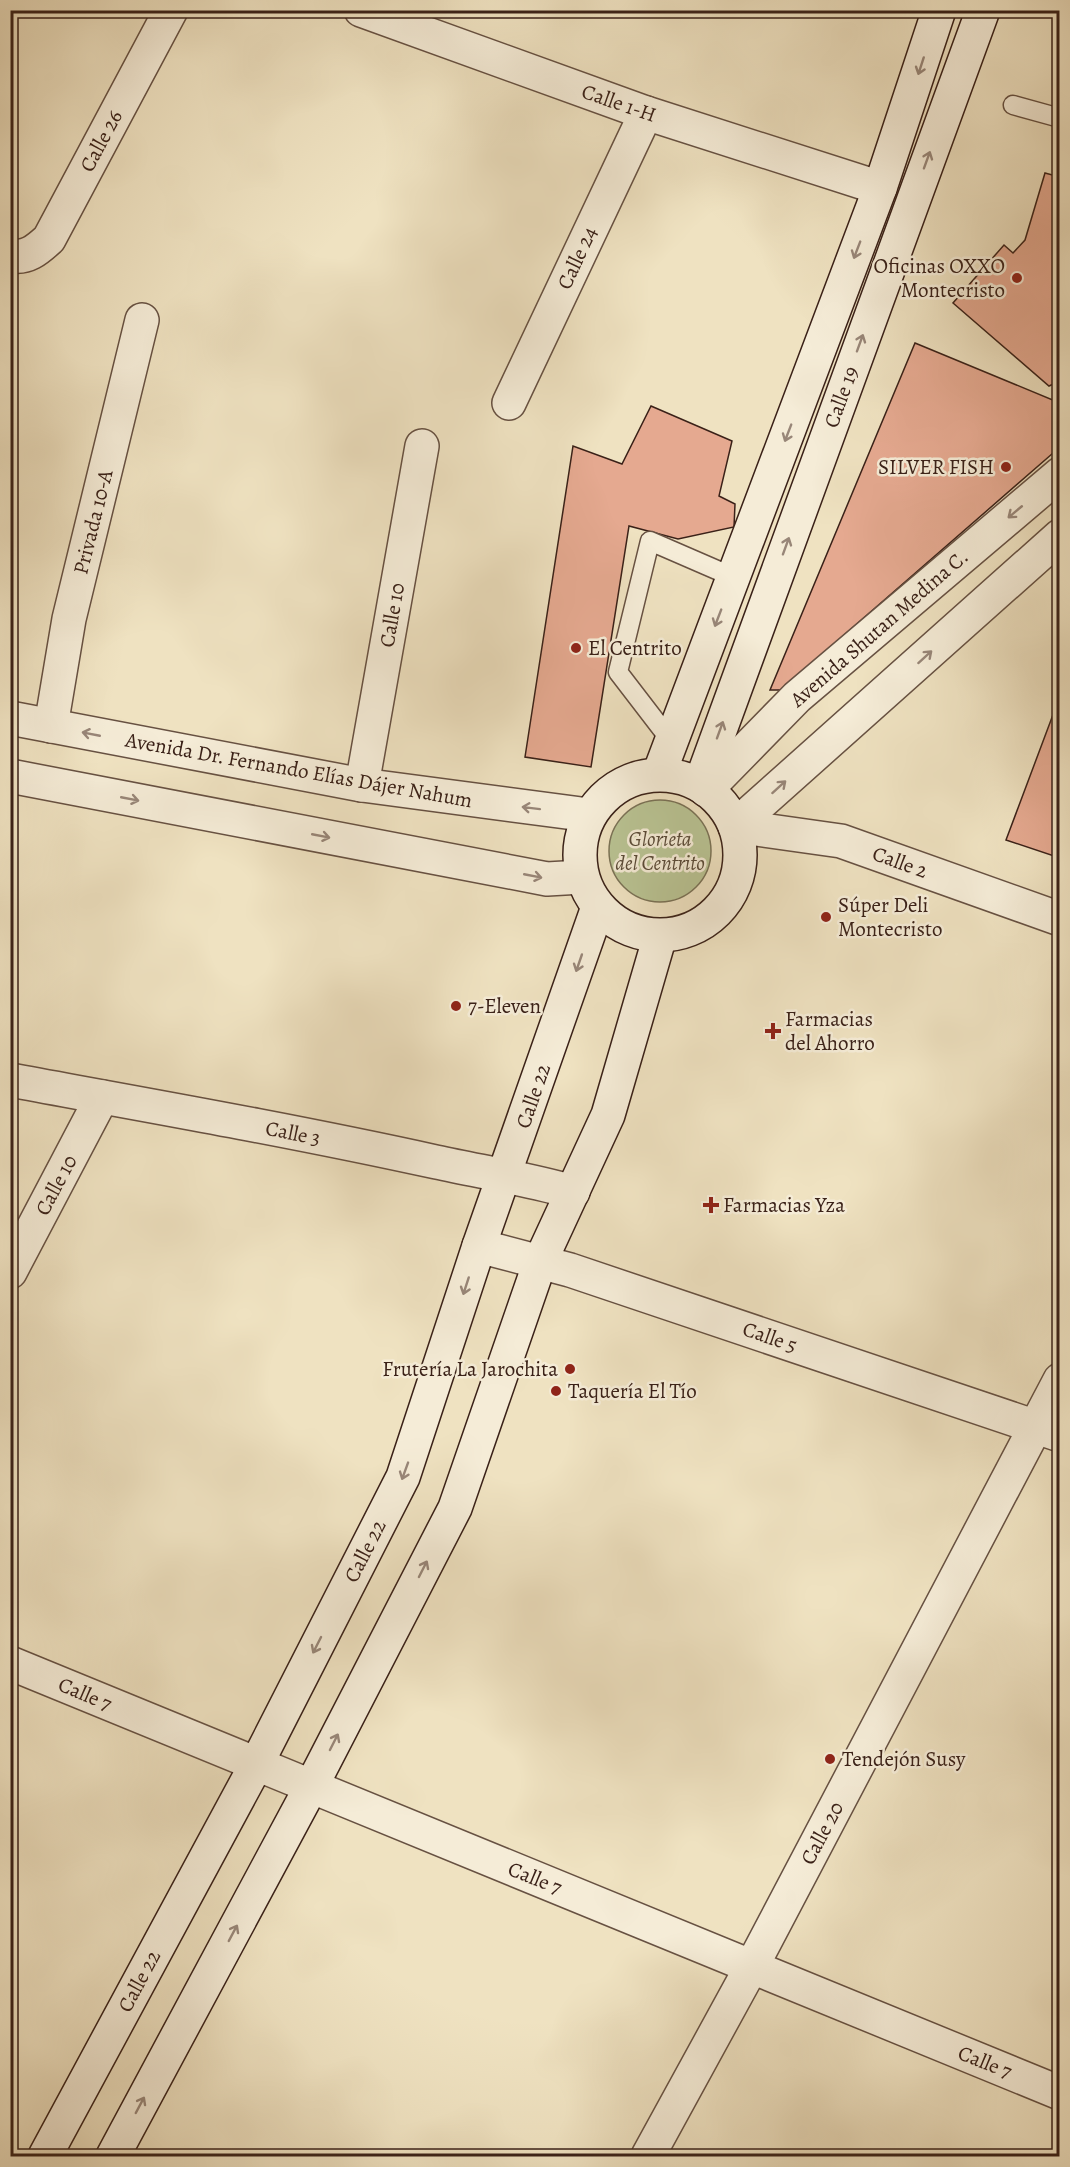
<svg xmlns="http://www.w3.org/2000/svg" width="1070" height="2167" font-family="Alegreya,serif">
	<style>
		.green { fill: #b9c393; stroke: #7a7256; stroke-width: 1.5 }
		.building { fill: #e5a990; stroke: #3a2118; stroke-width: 1.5 }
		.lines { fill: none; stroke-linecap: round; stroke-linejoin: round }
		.service-casing { stroke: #675142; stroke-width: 21 }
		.minor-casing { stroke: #675142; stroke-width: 36 }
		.tertiary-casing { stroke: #675142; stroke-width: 36 }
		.secondary-casing { stroke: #3a2118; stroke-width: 36 }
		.service { stroke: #f5ecd7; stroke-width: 18 }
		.minor { stroke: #f5ecd7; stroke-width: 33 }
		.tertiary { stroke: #f5ecd7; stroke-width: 33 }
		.secondary { stroke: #f5ecd7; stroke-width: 33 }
		.oneway { stroke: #988678 }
		.poi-dot { fill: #8f2418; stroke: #f5ecd7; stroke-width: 2 }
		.labels { text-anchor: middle; stroke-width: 5; stroke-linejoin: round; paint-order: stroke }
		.street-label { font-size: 21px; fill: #3a2118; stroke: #f5ecd7 }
		.poi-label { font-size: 21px; fill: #3a2118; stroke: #f5ecd7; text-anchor: start }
		.park-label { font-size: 21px; font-style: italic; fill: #5a4a37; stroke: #f5ecd7 }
	</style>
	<rect width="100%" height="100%" fill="#efe2c1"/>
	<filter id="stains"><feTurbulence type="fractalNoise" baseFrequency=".00333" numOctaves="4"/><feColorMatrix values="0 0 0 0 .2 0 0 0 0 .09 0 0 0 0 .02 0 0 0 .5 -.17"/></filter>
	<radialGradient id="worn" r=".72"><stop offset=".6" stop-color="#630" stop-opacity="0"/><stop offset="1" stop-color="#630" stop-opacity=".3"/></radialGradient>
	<circle class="green" cx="660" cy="851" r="51"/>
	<g class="building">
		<polygon points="1045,173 1060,177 1060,381 1049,386 953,303 1004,245 1013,253 1025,240"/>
		<polygon points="915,343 1060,403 1060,447 781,690 770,690"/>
		<polygon points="651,406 732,441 719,496 735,504 734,527 678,539 629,526 591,767 525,757 573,446 622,464"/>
		<polygon points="1060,696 1060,858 1006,840"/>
	</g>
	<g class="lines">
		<g class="service-casing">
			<g id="service">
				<polyline points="1013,105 1060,118"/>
				<polyline points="671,741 618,672 650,541 733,577"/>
			</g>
		</g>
		<g class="minor-casing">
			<g id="minor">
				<polyline points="361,10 646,113 880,188"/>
				<path d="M10 255C26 260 38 249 49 239L171 10"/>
				<polyline points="509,403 646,113"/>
				<polyline points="51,726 69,619 142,320"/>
				<polyline points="362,785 422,446"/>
				<polyline points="735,826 841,841 1060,919"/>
				<path d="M10 1080C152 1106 295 1131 436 1162 482 1172 528 1179 573 1192"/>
				<polyline points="479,1246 570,1270 1060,1435"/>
				<polyline points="10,1272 102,1097"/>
				<polyline points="10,1663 1060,2093"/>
				<polyline points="648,2156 752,1966 1060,1380"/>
			</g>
		</g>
		<g class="tertiary-casing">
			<g id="tertiary">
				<polyline points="10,718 362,785 589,815"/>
				<polyline points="10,776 547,879 582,877"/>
				<polyline points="706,790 797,697 1060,474"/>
				<polyline points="735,826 1060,536"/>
			</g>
		</g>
		<g class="secondary-casing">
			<g id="secondary">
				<polyline points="659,774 880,188 939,10"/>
				<circle cx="660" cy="855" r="80"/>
				<polyline points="700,785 983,10"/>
				<polyline points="45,2156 256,1765 403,1477 479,1246 598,907"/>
				<polyline points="113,2156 311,1787 455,1508 540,1262 608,1115 660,936"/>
			</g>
		</g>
		<use href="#service" class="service"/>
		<use href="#minor" class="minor"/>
		<use href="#tertiary" class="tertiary"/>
		<use href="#secondary" class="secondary"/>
	</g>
	<defs><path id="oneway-shaft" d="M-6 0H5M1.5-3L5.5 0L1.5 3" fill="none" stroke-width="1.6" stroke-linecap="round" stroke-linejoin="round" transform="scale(1.5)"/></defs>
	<g class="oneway">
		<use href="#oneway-shaft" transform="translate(921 66) rotate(108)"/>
		<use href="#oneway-shaft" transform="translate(927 160) rotate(-70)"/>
		<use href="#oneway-shaft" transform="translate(857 250) rotate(111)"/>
		<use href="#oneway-shaft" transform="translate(860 343) rotate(-70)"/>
		<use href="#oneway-shaft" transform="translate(788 433) rotate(111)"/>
		<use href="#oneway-shaft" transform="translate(1015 512) rotate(140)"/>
		<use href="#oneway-shaft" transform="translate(786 546) rotate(-70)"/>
		<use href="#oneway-shaft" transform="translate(718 618) rotate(111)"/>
		<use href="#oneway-shaft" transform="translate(925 657) rotate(-42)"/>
		<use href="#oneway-shaft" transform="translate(720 730) rotate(-70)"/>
		<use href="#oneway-shaft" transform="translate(91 734) rotate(-169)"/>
		<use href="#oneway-shaft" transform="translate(779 787) rotate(-42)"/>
		<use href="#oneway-shaft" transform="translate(130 799) rotate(11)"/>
		<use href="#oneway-shaft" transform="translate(531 808) rotate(-173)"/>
		<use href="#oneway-shaft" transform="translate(321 836) rotate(11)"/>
		<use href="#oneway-shaft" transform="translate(533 876) rotate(11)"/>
		<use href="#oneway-shaft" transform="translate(579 963) rotate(109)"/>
		<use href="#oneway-shaft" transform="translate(466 1286) rotate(108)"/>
		<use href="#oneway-shaft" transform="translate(405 1471) rotate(110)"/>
		<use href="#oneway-shaft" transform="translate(423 1569) rotate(-63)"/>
		<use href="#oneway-shaft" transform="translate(317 1645) rotate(117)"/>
		<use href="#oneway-shaft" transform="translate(334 1742) rotate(-63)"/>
		<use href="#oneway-shaft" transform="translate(233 1933) rotate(-62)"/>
		<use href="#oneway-shaft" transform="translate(140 2105) rotate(-62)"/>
	</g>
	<g class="poi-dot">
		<circle cx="1017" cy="278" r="6"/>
		<circle cx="1006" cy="467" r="6"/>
		<circle cx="576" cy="648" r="6"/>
		<circle cx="826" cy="917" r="6"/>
		<circle cx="456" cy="1006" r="6"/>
		<path d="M770 1022h6v6h6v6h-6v6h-6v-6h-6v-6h6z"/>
		<path d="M708 1196h6v6h6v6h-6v6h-6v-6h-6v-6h6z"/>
		<circle cx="570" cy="1369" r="6"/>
		<circle cx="556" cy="1391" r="6"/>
		<circle cx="830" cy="1759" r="6"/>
	</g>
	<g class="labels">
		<g class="street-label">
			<text transform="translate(619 103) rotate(19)" y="7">Calle 1-H</text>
			<text transform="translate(101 141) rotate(-62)" y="7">Calle 26</text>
			<text transform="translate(577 258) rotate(-65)" y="7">Calle 24</text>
			<text transform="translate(841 397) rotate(-70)" y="7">Calle 19</text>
			<text transform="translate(93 522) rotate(-76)" y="7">Privada 10-A</text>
			<text transform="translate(392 615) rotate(-80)" y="7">Calle 10</text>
			<text transform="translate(879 628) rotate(-41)" y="7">Avenida Shutan Medina C.</text>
			<text transform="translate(299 770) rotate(10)" y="7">Avenida Dr. Fernando Elías Dájer Nahum</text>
			<text transform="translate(900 862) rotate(20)" y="7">Calle 2</text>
			<text transform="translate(533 1096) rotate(-71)" y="7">Calle 22</text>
			<text transform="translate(293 1133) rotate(11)" y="7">Calle 3</text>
			<text transform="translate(56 1185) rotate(-62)" y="7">Calle 10</text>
			<text transform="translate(770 1337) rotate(19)" y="7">Calle 5</text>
			<text transform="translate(365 1551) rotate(-63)" y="7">Calle 22</text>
			<text transform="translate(85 1694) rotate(23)" y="7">Calle 7</text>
			<text transform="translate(822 1833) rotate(-62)" y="7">Calle 20</text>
			<text transform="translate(535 1878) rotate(22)" y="7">Calle 7</text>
			<text transform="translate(139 1981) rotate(-62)" y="7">Calle 22</text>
			<text transform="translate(985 2062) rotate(22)" y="7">Calle 7</text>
		</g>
		<g class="poi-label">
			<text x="1005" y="273" text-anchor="end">Oficinas OXXO<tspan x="1005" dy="24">Montecristo</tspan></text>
			<text x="994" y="474" text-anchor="end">SILVER FISH</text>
			<text x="588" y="655">El Centrito</text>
			<text x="838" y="912">Súper Deli<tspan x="838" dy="24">Montecristo</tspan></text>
			<text x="468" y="1013">7-Eleven</text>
			<text x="785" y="1026">Farmacias<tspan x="785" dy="24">del Ahorro</tspan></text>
			<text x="723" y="1212">Farmacias Yza</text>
			<text x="558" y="1376" text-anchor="end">Frutería La Jarochita</text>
			<text x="568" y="1398">Taquería El Tío</text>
			<text x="842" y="1766">Tendejón Susy</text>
		</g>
		<g class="park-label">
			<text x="660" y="846">Glorieta<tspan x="660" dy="24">del Centrito</tspan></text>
		</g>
	</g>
	<rect width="1070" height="2167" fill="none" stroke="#efe2c1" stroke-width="36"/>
	<rect x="12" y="12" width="1046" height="2143" fill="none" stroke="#3a2118" stroke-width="3"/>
	<rect x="18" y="18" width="1034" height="2131" fill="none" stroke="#3a2118" stroke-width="1.5"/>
	<rect width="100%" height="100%" filter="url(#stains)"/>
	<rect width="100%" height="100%" fill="url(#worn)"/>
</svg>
